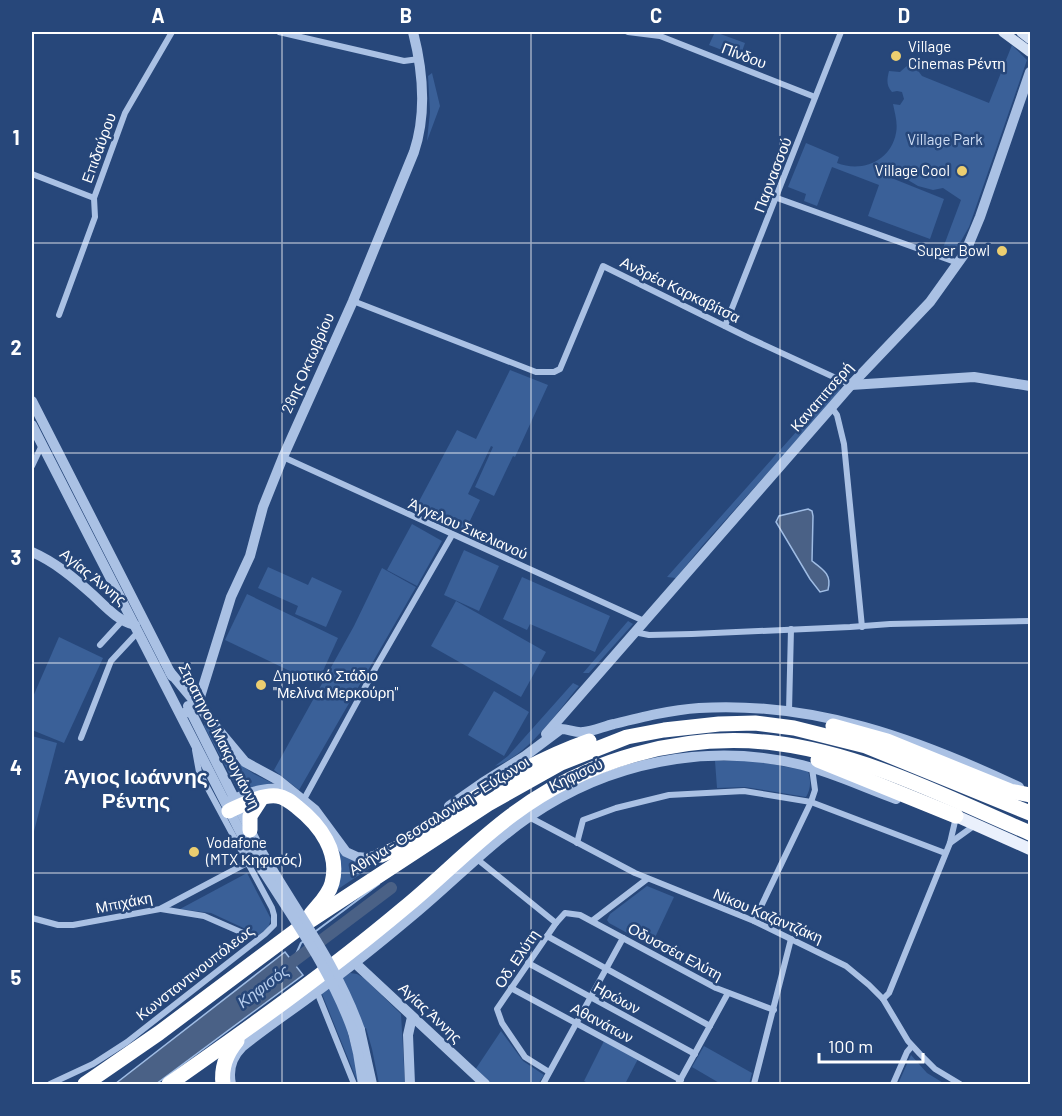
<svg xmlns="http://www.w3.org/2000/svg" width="1062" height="1116" font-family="Barlow,sans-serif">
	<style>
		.green { fill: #3a6098 }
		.water { fill: #4a6186; stroke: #9fbce4; stroke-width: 1.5 }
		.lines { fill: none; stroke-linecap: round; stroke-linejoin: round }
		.stream { stroke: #9fbce4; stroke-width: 2 }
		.river { stroke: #4a6186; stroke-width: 12 }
		.minor { stroke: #aac1e4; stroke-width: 6 }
		.tertiary { stroke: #aac1e4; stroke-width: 10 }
		.secondary { stroke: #d3e0f4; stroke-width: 10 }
		.primary { stroke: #eaf0fc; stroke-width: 12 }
		.motorway { stroke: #fff; stroke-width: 15 }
		.tertiary-bridge { stroke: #aac1e4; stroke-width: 10 }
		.grid { fill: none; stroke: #fff; stroke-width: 1.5; stroke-opacity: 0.55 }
		.poi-dot { fill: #ecce70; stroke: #27477a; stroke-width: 2 }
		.labels { text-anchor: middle; stroke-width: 5; stroke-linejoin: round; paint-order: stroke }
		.poi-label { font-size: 15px; fill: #fff; stroke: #27477a; text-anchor: start }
		.street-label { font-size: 15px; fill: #fff; stroke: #27477a }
		.park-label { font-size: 15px; fill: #cddcf3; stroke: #27477a }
		.water-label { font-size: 16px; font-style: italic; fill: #b6ccec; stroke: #27477a }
		.district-label { font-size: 21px; font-weight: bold; fill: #fff; stroke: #27477a }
		.neatline { fill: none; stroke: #fff; stroke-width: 2 }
		.grid-label { font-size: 20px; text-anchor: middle; font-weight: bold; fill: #fff }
	</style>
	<rect width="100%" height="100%" fill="#27477a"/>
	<g class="green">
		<polygon points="715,32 745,43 740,57 709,45"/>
		<path d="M1012 45 1027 60 969 227 953 255 948 254 943 248 961 200 943 188 933 190 918 186 908 180 894 176 892 171 889 177 944 199 930 239 868 216 879 185 832 167 817 206 804 201 806 194 788 187 806 143 839 157 837 163C862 173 891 161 896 133 898 123 895 114 893 104L900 105 904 99 902 92 897 91 892 92C886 85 887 80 889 71L900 72 909 64 916 68 922 76 989 103Z"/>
		<polygon points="432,73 440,106 427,141 430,112 428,76"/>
		<polygon points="510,370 548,385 515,457 513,456 494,496 475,487 493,447 491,446 468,494 480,500 465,531 416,507 457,430 476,439"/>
		<polygon points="838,385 841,391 702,546 676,578 667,577"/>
		<polygon points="412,524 442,541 417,586 387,570"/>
		<polygon points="464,550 499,566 479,611 444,595"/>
		<polygon points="268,567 308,585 312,577 342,591 326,627 295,614 298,606 258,588"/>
		<polygon points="382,568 416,587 299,790 274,770 354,626"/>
		<polygon points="522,577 610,616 595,652 530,624 527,630 503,619"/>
		<polygon points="247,594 338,638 317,684 225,640"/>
		<polygon points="456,601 546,652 521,697 431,646"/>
		<polygon points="628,621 633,624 589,673 583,673"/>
		<polygon points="59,637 103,658 64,743 32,730 32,699"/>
		<path d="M573 683 579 686C557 712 528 756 495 766L508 756Z"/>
		<polygon points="494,691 529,712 504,756 468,735"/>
		<polygon points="205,724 238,763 254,774 272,783 239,792 204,726"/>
		<polygon points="32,736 57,743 32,839"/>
		<path d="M715 761H756L808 771C811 781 811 789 806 797L745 787 717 788Z"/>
		<polygon points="334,847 364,863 379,862 335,891"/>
		<polygon points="247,873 271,919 268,928 259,935 211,913 180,909"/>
		<polygon points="647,886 674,897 651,946 609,923 607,920 610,914"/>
		<polygon points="350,973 357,974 364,978 401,1014 405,1084 379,1084 372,1049 366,1028 348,1034 356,1063 358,1083 322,994 323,991"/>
		<polygon points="501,1031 523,1061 544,1075 538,1084 491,1084 475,1070"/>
		<polygon points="605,1039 639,1057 625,1084 590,1084 584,1081"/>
		<polygon points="704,1046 752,1073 749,1084 721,1084 692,1067"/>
		<polygon points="911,1055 927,1073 945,1084 898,1084"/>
	</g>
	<g class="water">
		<path d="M808 509 812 511 813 516 812 561C824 570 832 575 828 590L820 592 810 579 776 522 779 516Z"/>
		<polygon points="285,952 303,975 156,1084 115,1084"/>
	</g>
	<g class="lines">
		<g class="stream">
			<polyline points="316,931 379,884"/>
			<polyline points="293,961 301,943 305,940"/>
		</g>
		<polyline class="river" points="282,970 391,888"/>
		<g class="minor">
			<polyline points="279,32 404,61 419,59"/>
			<polyline points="628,32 660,36 815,97"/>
			<polyline points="32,174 94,198"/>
			<polyline points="777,198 958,263"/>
			<polyline points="353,301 536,372 554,372 560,369 603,266 749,338 851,385"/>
			<polyline points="59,315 95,217 94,198 125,113 172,32"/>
			<polyline points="725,326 841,32"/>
			<polyline points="832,408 837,415 844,444 862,627"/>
			<polyline points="283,457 644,621"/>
			<polyline points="32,466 42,445"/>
			<polyline points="634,632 649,635 692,634 850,627 890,624 1030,621"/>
			<polyline points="100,645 122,621"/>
			<polyline points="789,711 791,629"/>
			<polyline points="81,738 111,661 138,632"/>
			<polyline points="303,801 376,667 452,535"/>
			<polyline points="529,817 635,873 754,921 846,966 869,985 883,999 908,1041 920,1054 935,1069 960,1084"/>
			<polyline points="577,843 583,820 616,808 669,795 744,791 811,802 945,853"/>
			<polyline points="950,843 975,825"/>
			<polyline points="477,859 556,923"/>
			<polyline points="161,909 204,916 243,933"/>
			<polyline points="32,918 58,925 73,925 160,909 247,863"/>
			<polyline points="592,921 647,879"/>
			<polyline points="754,921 811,802 815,790 812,768"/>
			<polyline points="547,936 710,1026"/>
			<polyline points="528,963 695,1054"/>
			<polyline points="511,988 681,1080"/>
			<polyline points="317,992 354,1084"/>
			<polyline points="883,999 889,993 950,843 956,817"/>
			<polyline points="549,1072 525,1057 502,1023 497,1009 556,923 565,913 580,915 716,988 774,1010"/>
			<polyline points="50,1084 93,1064 127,1042 265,934 274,925 274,915 272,908 199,772 195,750"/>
			<polyline points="543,1084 623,938"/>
			<polyline points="678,1084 728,993"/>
			<polyline points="754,1084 791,939"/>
			<polyline points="893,1084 907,1052 912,1046"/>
		</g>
		<g class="tertiary">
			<polyline points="851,385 974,377 1030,386"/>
			<polyline points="32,401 172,676"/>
			<polyline points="32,425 248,847"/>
			<path d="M32 552C55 562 74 578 93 595 106 607 118 621 135 625"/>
			<polyline points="170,672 245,762 278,780 315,810 346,852 357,857 367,858 386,852"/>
			<polyline points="188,706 256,842"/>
			<path d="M181 715 194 708 199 700 231 597 250 556 263 507 283 457 353 301 414 152C427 113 423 71 413 32"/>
			<polyline points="546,734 851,385 930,302 965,253 980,217 1030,72"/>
			<path d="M231 800C249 793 267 785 288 790"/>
			<path d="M449 806 482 783 525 756 561 729C569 729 575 733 583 732 593 732 604 726 614 724 642 717 670 710 699 708 814 701 917 739 1019 787"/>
			<polyline points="355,963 485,1084"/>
			<polyline points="360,1030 372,1084"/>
			<polyline points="353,1032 358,1053 363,1084"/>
			<path d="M231 1084C228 1070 231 1058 242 1047 265 1028 291 1011 315 993 348 969 380 943 411 917 451 884 487 846 529 817 608 762 708 742 802 765 834 773 865 788 896 799"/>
			<polyline points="410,1084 408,1035 412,1017"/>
		</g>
		<g class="secondary">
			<polyline points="1003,32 1030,52"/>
			<polyline points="1021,32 1030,39"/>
		</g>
		<polyline class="primary" points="956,816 1030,849"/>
		<g class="motorway">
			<polyline points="833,726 887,741 1010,791 1030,795"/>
			<polyline points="818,760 956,816"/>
			<path d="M229 811C242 805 262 794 277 796 285 797 291 802 297 807 320 825 340 852 332 883 329 895 319 904 311 914"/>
			<polyline points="250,830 250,816 261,799"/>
			<path d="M381 855 398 848C459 808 520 765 589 741"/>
			<polyline points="85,1084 159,1033 302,926 488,804 561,763 627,737 664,730 719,724 755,723 794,728 866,746 1030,813"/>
			<path d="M169 1084C249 1028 328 972 403 909 440 879 474 843 512 815 585 760 682 732 774 743 864 754 948 798 1030 833"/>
			<path d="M223 1084C221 1068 226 1054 237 1041"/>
		</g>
		<g class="tertiary-bridge">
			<path d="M256 842C291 905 336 961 360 1030"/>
			<path d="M248 847C285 908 329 964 353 1032"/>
		</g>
	</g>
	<path class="grid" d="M282 32V1084M531 32V1084M780 32V1084M32 243H1030M32 453H1030M32 663H1030M32 873H1030"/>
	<g class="poi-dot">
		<circle cx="896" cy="56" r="6"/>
		<circle cx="962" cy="171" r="6"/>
		<circle cx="1002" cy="251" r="6"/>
		<circle cx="261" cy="685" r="6"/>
		<circle cx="194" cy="852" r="6"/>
	</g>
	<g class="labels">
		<g class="poi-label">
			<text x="908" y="52">Village<tspan x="908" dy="17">Cinemas Ρέντη</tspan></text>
			<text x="950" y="176" text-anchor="end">Village Cool</text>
			<text x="990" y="256" text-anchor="end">Super Bowl</text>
			<text x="273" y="681">Δημοτικό Στάδιο<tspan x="273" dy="17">"Μελίνα Μερκούρη"</tspan></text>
			<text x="206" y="848">Vodafone<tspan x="206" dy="17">(MTX Κηφισός)</tspan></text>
		</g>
		<g class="street-label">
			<text transform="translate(744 56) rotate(21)" y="5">Πίνδου</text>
			<text transform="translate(99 148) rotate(-70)" y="5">Επιδαύρου</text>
			<text transform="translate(773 175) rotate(-69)" y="5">Παρνασσού</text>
			<text transform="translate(680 290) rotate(26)" y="5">Ανδρέα Καρκαβίτσα</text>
			<text transform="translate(308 363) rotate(-66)" y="5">28ης Οκτωβρίου</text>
			<text transform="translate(822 397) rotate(-49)" y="5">Καναπιτσερή</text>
			<text transform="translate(468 529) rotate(24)" y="5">Άγγελου Σικελιανού</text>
			<text transform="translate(93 577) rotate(39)" y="5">Αγίας Άννης</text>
			<text transform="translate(219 736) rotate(63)" y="5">Στρατηγού Μακρυγιάννη</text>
			<text transform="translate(576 775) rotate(-25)" y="5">Κηφισού</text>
			<text transform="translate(439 816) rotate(-32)" y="5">Αθήνα - Θεσσαλονίκη - Εύζωνοι</text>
			<text transform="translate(124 903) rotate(-11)" y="5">Μπιχάκη</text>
			<text transform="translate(768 916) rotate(23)" y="5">Νίκου Καζαντζάκη</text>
			<text transform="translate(675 952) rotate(28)" y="5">Οδυσσέα Ελύτη</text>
			<text transform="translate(517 959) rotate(-56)" y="5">Οδ. Ελύτη</text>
			<text transform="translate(195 973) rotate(-38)" y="5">Κωνσταντινουπόλεως</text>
			<text transform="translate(617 998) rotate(29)" y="5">Ηρώων</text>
			<text transform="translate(430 1013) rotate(43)" y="5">Αγίας Άννης</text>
			<text transform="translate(602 1023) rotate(28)" y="5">Αθανάτων</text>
		</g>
		<g class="park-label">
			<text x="945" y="145">Village Park</text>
		</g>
		<g class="water-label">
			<text transform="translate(263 986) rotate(-37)" y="6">Κηφισός</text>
		</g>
		<g class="district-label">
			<text x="136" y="784">Άγιος Ιωάννης<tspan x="136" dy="24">Ρέντης</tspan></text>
		</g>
	</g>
	<rect width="1062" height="1116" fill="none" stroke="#27477a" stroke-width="66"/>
	<path d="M819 1053v9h104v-9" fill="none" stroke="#ffffff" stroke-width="3"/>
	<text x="828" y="1053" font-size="18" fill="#ffffff" stroke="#27477a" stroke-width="4.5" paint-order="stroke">100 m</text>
	<rect x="33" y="33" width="996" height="1050" class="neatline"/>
	<g class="grid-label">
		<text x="158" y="23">A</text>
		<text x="406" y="23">B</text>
		<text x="656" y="23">C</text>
		<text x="904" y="23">D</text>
		<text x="16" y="145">1</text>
		<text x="16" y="355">2</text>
		<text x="16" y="565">3</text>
		<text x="16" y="775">4</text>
		<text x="16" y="985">5</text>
	</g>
</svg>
